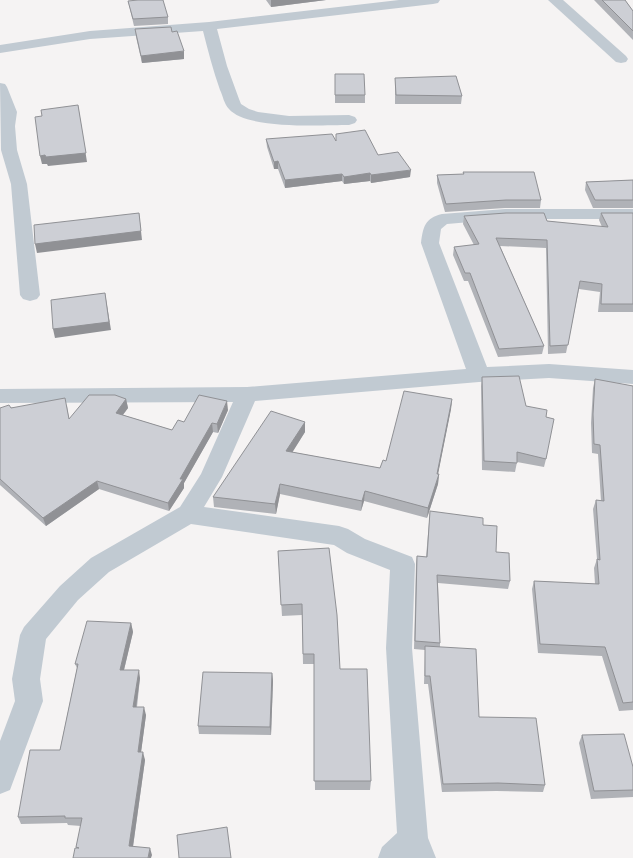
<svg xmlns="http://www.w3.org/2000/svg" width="633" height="858" font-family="'Asap Condensed',sans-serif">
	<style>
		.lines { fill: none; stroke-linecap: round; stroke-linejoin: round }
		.minor { fill: #c1cad2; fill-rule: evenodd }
		.wall { fill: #b0b2b7 }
		.shaded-wall { fill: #909195 }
		.building { fill: #cdcfd5; stroke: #909195 }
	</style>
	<rect width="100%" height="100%" fill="#f5f3f3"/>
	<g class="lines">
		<g class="minor">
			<path d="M399 0H440L438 3 433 4 217 29 227 66 239 99 241 104 249 109 258 112 289 116 349 115 355 117 357 120 355 123 349 125C322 125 247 130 229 109 224 104 223 96 220 90 213 70 208 51 203 31L90 39 0 53V45L90 31 209 22Z"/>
			<polygon points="548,0 563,0 626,56 628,59 626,62 621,63 616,62"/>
			<polygon points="0,83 5,84 7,87 17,112 15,126 17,150 27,184 40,295 37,299 30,301 23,299 20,295 11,184 1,150"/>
			<path d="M505 209H633V219H505L447 224 441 229 439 243 487 367 549 364 633 370V384L549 378 479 382 255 401 222 477 204 507 339 526 348 529 365 539 412 557 415 564 412 648 428 838 436 858H378L382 847 397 833 386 648 390 570 347 553 334 545 191 524 109 572 78 600 46 639 40 679 43 701 10 790 0 794V741L15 701 12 679 20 635 24 627 60 586 91 558 180 507 201 474 233 402 0 403V389L247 387 466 369 421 243C423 227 425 218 442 214Z"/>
		</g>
	</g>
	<g class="wall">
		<polygon points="266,0 326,0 271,7"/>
		<polygon points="594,0 625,0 633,11 633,40"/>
		<polygon points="128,1 168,17 168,24 134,26"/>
		<polygon points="135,29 172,32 184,59 142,63 136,37"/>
		<polygon points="335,74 365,95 365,103 335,103"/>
		<polygon points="395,78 462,96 461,104 395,104"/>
		<polygon points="266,139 336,140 378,155 410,177 371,183 370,181 344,184 342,181 285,188 278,169 274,169 267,147"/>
		<polygon points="463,172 541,200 540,208 505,208 445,212 437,183 437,175 463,174"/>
		<polygon points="633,180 633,208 593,208 585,190 586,182"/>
		<polygon points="601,213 633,213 633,312 598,312 600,292 579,289 566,353 548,354 546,248 500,246 544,346 542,354 498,357 468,281 464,281 453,255 454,247 474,245 463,224 464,216 547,221 602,227 599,220"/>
		<polygon points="482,377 526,406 546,417 546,459 544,467 517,462 515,472 482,470 481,386"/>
		<polygon points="595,379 633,386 633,710 619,711 602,656 538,653 532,589 534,581 595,584 594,568 597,559 593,509 596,500 601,501 598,454 592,453 591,423 593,388"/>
		<polygon points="126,399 128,408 123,415 172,430 184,422 228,410 218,433 213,432 184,483 184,488 169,511 99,489 46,526 0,485 0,408 67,406 69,419"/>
		<polygon points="452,399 451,409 438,474 439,474 438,484 427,518 364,501 361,511 280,494 276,514 214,507 213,497 305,422 305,432 292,452 380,468"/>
		<polygon points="430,511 483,525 510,581 508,589 438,583 440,643 440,647 479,717 545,785 543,792 496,791 442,792 428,684 424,684 425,650 414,649 416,564 417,556 426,557"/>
		<polygon points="278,551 340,669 371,781 370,790 315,790 314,664 303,664 302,615 282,616"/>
		<polygon points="131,623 133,632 124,670 140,678 137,707 146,715 141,752 145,760 133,847 152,855 76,848 76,847 81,826 68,825 67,823 21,824 18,817 60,750 77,668 75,664"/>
		<polygon points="272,673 273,681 271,735 199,734 198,726"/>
		<polygon points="582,735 633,767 633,797 591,799 579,743"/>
	</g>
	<g class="shaded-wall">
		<polygon points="271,0 326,0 271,7"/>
		<polygon points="184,51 184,59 142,63 141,56"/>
		<polygon points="78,105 87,162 48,166 47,164 42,164 40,156"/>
		<polygon points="278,161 278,169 274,169 274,162"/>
		<polygon points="411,170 410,177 371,183 371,175"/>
		<polygon points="370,173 370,181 344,184 344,177"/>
		<polygon points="342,174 342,181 285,188 285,180"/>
		<polygon points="139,213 142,240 37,253 35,244"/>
		<polygon points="105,293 111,330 55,338 53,329"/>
		<polygon points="126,399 128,408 118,421 116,413"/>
		<polygon points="452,399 451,409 436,484 437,474"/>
		<polygon points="227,401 228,410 218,433 217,424"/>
		<polygon points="305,422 305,432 287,461 286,451"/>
		<polygon points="212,423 213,432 184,483 184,488 169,511 168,503 180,479"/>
		<polygon points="439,474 438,484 427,518 428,508"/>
		<polygon points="97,481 99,489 46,526 43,518"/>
		<polygon points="280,484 280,494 276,514 275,504"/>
		<polygon points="365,491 364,501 361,511 362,501"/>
		<polygon points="131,623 133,632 122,678 120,670"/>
		<polygon points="139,670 140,678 135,715 133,707"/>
		<polygon points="272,673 273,681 271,735 270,727"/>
		<polygon points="144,707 146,715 140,760 138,752"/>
		<polygon points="143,752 145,760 132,853 129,846"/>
		<polygon points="150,848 152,855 151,858 148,858"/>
	</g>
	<g class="building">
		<polygon points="138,0 163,0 168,17 133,19 128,1"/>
		<polygon points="602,0 625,0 633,11 633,31"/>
		<polygon points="171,27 172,32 177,31 184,51 141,56 135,29"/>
		<polygon points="335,74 364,74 365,95 335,95"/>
		<polygon points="456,76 462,96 396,95 395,78"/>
		<polygon points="78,105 86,153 46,157 45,155 40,156 35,117 42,116 41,110"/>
		<polygon points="365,130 378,155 398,152 411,170 371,175 370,173 344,177 342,174 285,180 278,161 274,162 266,139 332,134 336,141 336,134"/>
		<polygon points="463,172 534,172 541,200 506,200 446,204 437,175 464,174"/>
		<polygon points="633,180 633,200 595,200 586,182"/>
		<polygon points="139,213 141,231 35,244 34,225"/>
		<polygon points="506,213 544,213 547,221 608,227 601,213 633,213 633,304 601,304 602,284 580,281 568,345 550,346 547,240 496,238 544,346 499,349 470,273 465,273 454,247 479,244 464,216"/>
		<polygon points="105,293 109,322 53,329 51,300"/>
		<polygon points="519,376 526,406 547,410 546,417 554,419 546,459 517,452 517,463 484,461 482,377"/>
		<polygon points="595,379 633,386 633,702 623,703 605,647 540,644 534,581 599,584 597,559 600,560 596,500 604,501 600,445 594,444 593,414"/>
		<polygon points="404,391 452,399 437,474 439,474 428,508 365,491 362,501 280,484 275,504 213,497 271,411 305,422 286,451 380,468 383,460 386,461"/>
		<polygon points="89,395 115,395 126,399 116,413 172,430 178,420 184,422 199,395 227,401 217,424 212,423 180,479 183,479 168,503 97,481 43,518 0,479 0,408 9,405 11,408 65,398 69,419"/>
		<polygon points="430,511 483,518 483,525 497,526 496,552 509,553 510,581 437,575 440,643 415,641 417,556 427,557"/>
		<polygon points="329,548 337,615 340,669 367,669 371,781 314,781 314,654 303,654 302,604 281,605 278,551"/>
		<polygon points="87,621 131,623 120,670 139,670 133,707 144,707 138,752 143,752 129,846 150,848 148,858 73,858 75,848 79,848 76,847 82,818 65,818 65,816 18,817 30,750 60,750 78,664 75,664"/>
		<polygon points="425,646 476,649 479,717 536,718 545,785 498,783 443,784 430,676 425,676"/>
		<polygon points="203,672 272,673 270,727 198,726"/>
		<polygon points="624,734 633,767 633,790 594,791 582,735"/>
		<polygon points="227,827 231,858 179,858 177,835"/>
	</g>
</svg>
